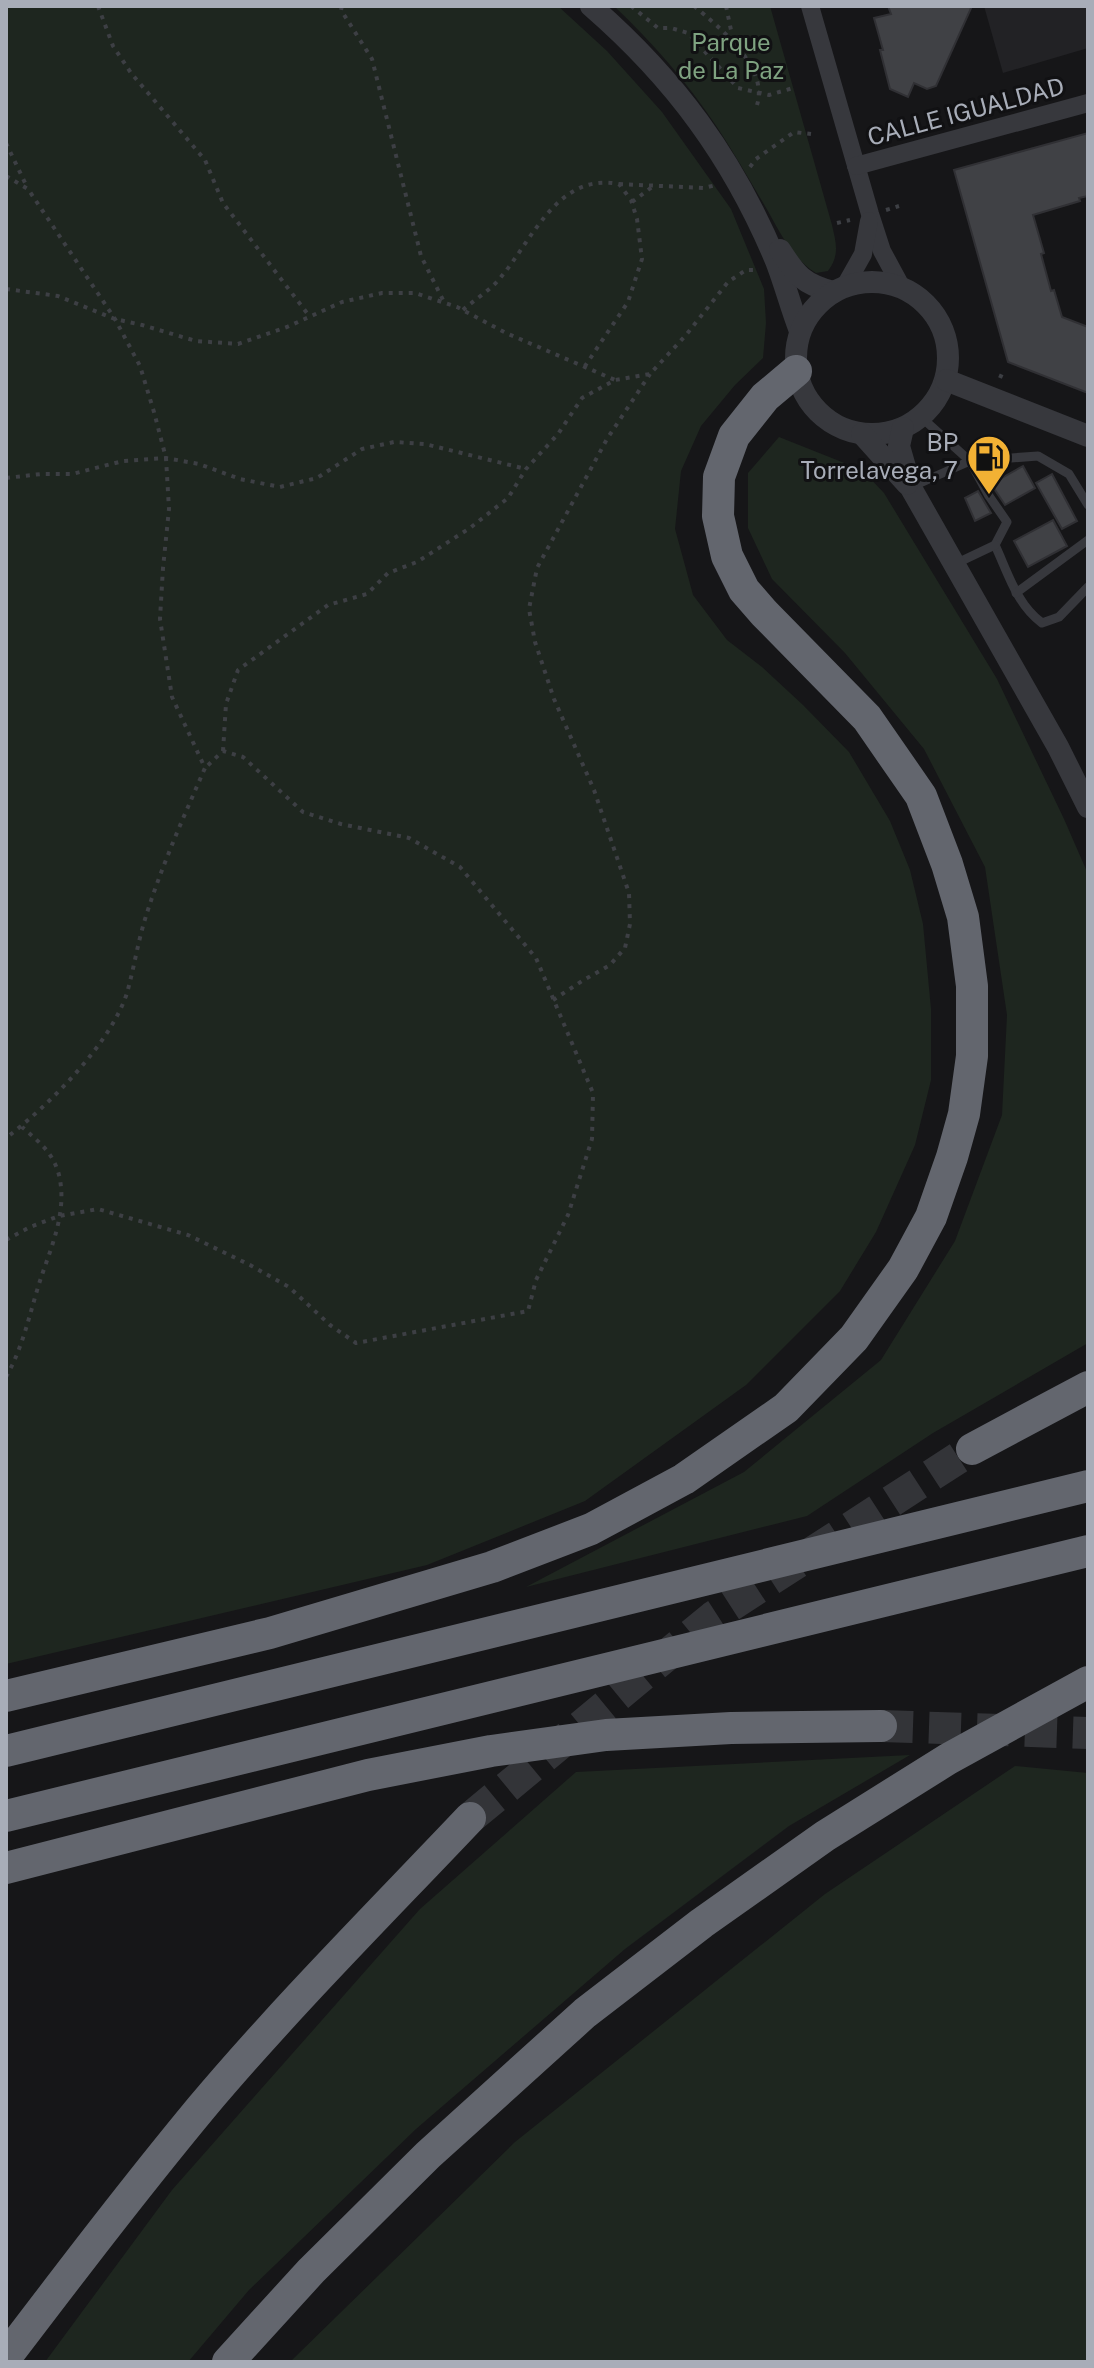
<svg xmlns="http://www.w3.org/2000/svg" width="1094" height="2368" font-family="'Public Sans',sans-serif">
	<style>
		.built { fill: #222225 }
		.green { fill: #1e261f }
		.building { fill: #404145; stroke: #303034; stroke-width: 2 }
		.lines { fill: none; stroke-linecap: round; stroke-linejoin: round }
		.motorway-tunnel { stroke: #333438; stroke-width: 32; stroke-dasharray: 32 16; stroke-linecap: butt }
		.path { stroke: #3d3f44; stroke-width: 4; stroke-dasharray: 4 6; stroke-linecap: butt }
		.service { stroke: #37383d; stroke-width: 9 }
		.minor { stroke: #37383d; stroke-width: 18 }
		.tertiary { stroke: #37383d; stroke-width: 22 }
		.motorway { stroke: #63666e; stroke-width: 32 }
		.labels { text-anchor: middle; stroke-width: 6; stroke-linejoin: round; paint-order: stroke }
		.park-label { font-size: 24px; fill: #7fa381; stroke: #111113 }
		.street-label { font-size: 24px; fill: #a8adb8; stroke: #111113 }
		.poi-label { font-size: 24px; fill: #a8adb8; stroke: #111113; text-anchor: end }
	</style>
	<rect width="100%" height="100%" fill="#161618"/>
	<polygon class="built" points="984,6 1088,6 1088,48 1003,73"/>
	<g class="green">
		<polygon points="6,6 558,6 607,51 662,112 731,209 764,289 766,323 763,358 735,385 701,426 681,471 675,529 693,595 727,640 762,667 803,705 849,752 890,821 910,870 923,924 931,1009 931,1080 915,1145 876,1232 840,1291 746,1385 585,1501 427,1565 6,1664"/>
		<path d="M614 6H770L832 225C836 243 840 255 828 271L816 273C791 258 779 230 765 206 749 179 734 153 717 127 687 82 653 43 614 6Z"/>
		<polygon points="779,437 862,470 884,493 997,679 1064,819 1088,874 1088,1343 933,1433 807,1516 526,1587 744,1472 881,1360 955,1241 1002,1115 1007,1015 985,867 924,749 845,653 772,579 748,528 748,473"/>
		<polygon points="910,1755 789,1826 625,1949 416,2129 249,2290 188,2362 45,2362 172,2190 420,1909 576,1772"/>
		<polygon points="1015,1766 1088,1773 1088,2362 290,2362 515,2142 825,1894"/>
	</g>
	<g class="building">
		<polygon points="888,6 972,6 936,86 927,89 914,83 908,97 890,89 880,50 883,50 874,18 891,14"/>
		<polygon points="1088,133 1088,196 1079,198 1080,201 1033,215 1044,253 1041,254 1051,291 1054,290 1062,317 1088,327 1088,393 1008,362 954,170"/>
		<polygon points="1023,466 1035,488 1005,505 991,484"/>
		<polygon points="1052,474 1077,521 1062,529 1036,483"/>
		<polygon points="978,491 991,513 975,521 965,498"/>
		<polygon points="1053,520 1067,546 1028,567 1014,541"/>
	</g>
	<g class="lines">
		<g class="motorway-tunnel">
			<polyline points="881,1726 1088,1733"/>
			<polyline points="470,1818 713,1617 972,1449"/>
		</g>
		<g class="path">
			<polyline points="98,6 113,46 131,73 205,160 223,203 310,317"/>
			<polyline points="342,6 341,10 372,59 421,256 444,302"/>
			<polyline points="631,6 658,28 671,28 688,33 738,88 769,95 793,88"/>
			<path d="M694 6C719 27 769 67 757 105"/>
			<polyline points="726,6 732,35"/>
			<polyline points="6,143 27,187"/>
			<polyline points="750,167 756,159 794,132 811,134"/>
			<path d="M6 176 28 189 115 319 140 366 154 412 166 458 169 509 163 568 160 619 172 697 205 768C184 816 162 865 146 916 138 941 134 968 127 993 110 1045 48 1106 6 1138"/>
			<polyline points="619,184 704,188 716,185"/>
			<polyline points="632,202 652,187"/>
			<polyline points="886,210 899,206"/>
			<polyline points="837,223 850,220"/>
			<polyline points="6,289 58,296 115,319 142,325 196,341 238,344 287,327 342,302 382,293 415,293 457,307 506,333 615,380"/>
			<path d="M463 310C475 299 491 290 501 277 533 239 558 172 619 184L631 200 637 219 642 259 628 302 585 366"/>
			<polyline points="1000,378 1004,369"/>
			<polyline points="6,478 41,474 72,474 123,461 166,458 199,464 240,479 280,487 317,478 362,449 394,442 425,444 526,469"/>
			<polyline points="223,751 226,704 238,670 328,605 367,594 388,573 417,562 470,528 508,498 526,469 558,434 582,398 615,380 650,374 686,335 728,282 746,270 759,270"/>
			<polyline points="553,1000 582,981 610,965 625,948 630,924 629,893 594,790 554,699 535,642 529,609 537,568 607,439 650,374"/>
			<polyline points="6,1240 30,1227 59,1216 98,1209 188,1235 250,1265 289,1287 330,1325 356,1343 528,1311 536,1280 568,1215 592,1139 593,1093 536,958 460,867 409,838 341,824 303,812 243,757 223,751 205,768"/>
			<path d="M6 1377C23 1347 29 1316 39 1284 50 1249 68 1213 59 1175 53 1152 39 1142 22 1127"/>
		</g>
		<g class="service">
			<path d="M921 417 970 461 989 496 1007 522 995 545C1008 573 1017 605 1042 623L1059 617 1088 587"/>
			<polyline points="911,487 970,461 1038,456 1069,474 1088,505"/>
			<polyline points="955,564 995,545"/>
			<polyline points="1016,593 1088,540"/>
		</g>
		<g class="minor">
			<polyline points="810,6 870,214 882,251 902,288"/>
			<polyline points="856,166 1088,103"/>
			<polyline points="845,286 863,254 869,221"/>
		</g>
		<g class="tertiary">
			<path d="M591 6C675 79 733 158 776 261 785 284 791 308 800 331"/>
			<path d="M780 250C796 275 803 284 833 292"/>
			<circle cx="872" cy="358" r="76"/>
			<polyline points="946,380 1088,436"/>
			<polyline points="903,428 899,446 911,488 1058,747 1088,807"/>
			<polyline points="862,434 907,484"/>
		</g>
		<g class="motorway">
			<polyline points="972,1449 1088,1387"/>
			<polyline points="6,1696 270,1633 492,1567 591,1529 684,1479 786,1408 854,1338 903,1269 931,1217 952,1157 964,1114 972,1056 972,986 963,917 947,864 921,796 867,718 764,613 744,590 727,556 718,516 719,477 734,436 765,397 796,371"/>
			<polyline points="6,1751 1088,1486"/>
			<polyline points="6,1816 1088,1551"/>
			<polyline points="6,1868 368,1775 491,1751 606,1735 731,1728 881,1726"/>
			<path d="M6 2357C70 2273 134 2189 201 2108 286 2007 380 1913 470 1818"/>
			<polyline points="228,2362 311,2271 428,2155 585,2013 702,1923 825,1836 948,1759 1088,1682"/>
		</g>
	</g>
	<defs>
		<g id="fuel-pin" transform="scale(2.3)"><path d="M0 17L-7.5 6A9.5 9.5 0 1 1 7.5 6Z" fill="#f2b134" stroke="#111113"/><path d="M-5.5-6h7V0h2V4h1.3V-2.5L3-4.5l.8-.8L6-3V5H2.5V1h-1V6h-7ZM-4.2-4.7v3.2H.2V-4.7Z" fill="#111"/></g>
	</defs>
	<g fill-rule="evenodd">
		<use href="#fuel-pin" x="989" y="457"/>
	</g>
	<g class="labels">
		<g class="park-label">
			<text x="731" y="51">Parque<tspan x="731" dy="28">de La Paz</tspan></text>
		</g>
		<g class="street-label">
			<text transform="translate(966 112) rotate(-15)" y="8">CALLE IGUALDAD</text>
		</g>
		<g class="poi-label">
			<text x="958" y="451">BP<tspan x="958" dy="28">Torrelavega, 7</tspan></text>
		</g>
	</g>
	<rect width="1094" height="2368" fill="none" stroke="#a8adb8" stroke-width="16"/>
</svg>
